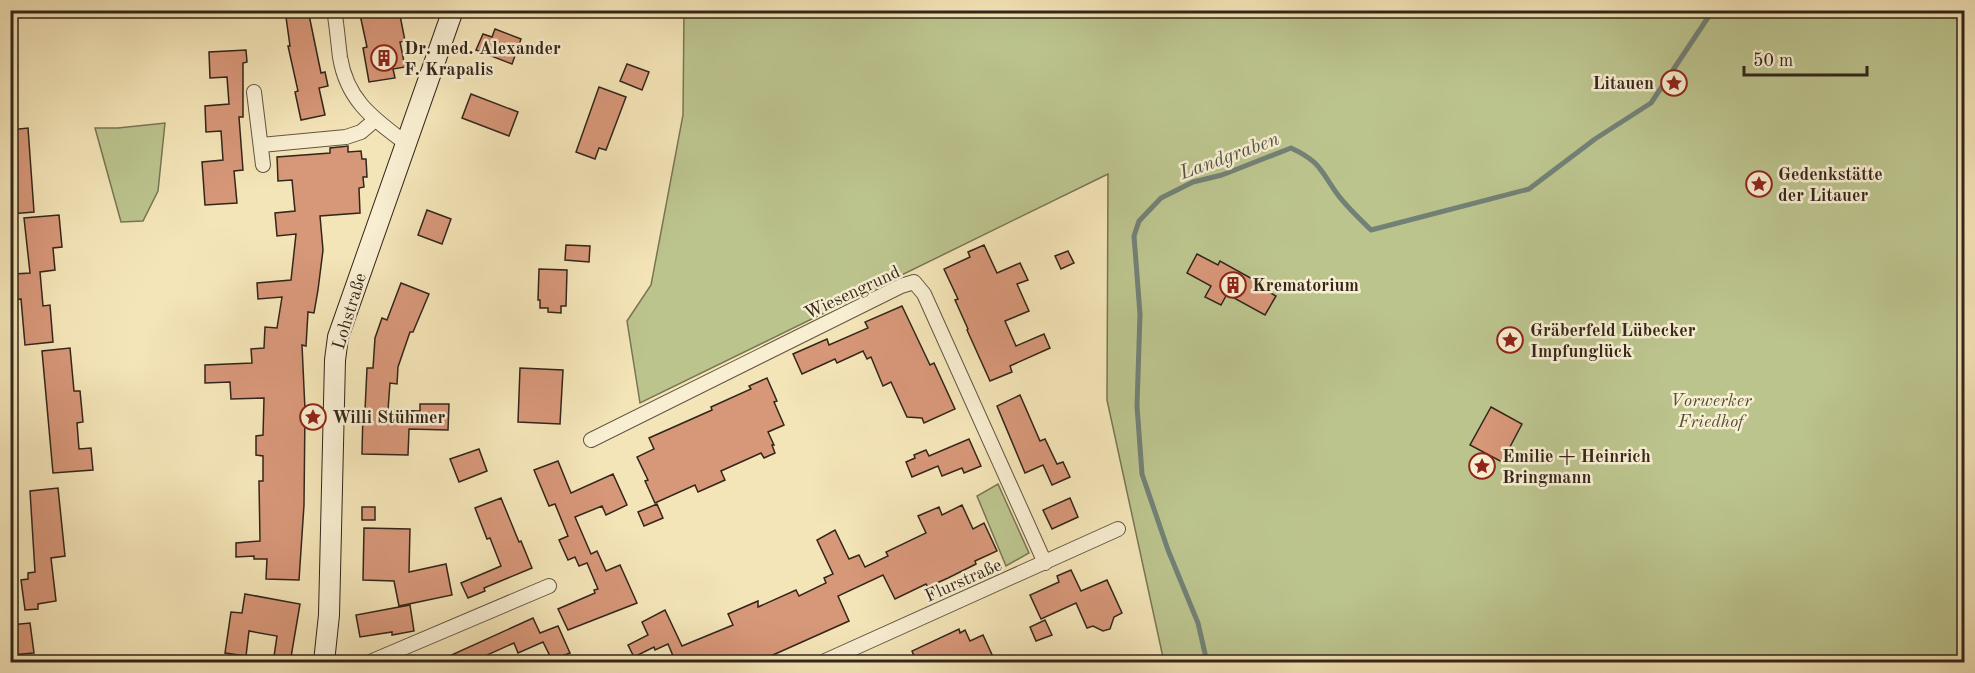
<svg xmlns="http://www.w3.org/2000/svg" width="1975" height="673" font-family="'Old Standard TT',serif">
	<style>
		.green { fill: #bcc48e; stroke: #787554; stroke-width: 1.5 }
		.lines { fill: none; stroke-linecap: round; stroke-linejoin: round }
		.stream { stroke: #728176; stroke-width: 5 }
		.building { fill: #d79779; stroke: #33261a; stroke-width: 1.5 }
		.minor-casing { stroke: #635642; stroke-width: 16 }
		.secondary-casing { stroke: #33261a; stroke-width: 22 }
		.minor { stroke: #f8eed1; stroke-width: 14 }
		.secondary { stroke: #f8eed1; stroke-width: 20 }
		.labels { text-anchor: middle; stroke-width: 5; stroke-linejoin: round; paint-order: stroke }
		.poi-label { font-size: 18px; font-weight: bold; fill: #33261a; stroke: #f8eed1; text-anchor: start }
		.street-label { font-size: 18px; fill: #33261a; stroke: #f8eed1 }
		.park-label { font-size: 18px; font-style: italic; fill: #554e37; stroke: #f8eed1 }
		.water-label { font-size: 20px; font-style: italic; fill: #525448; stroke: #f8eed1 }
	</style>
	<rect width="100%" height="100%" fill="#f4e5b8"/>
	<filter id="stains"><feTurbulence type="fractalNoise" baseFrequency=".00333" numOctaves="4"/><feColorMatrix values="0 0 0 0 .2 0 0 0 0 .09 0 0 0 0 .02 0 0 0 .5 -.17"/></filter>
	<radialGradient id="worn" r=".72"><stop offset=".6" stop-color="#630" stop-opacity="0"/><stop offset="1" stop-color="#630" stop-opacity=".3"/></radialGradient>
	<g class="green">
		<polygon points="684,11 1964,11 1964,662 1164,662 1107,400 1108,174 640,403 627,321 651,285 683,115"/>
		<polygon points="165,123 158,191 143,221 121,222 95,128 118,128"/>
		<polygon points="998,484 1029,553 1006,566 977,496"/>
	</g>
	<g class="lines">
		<path class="stream" d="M1207 662 1198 623 1168 550 1142 474 1137 406 1140 314 1134 236 1139 221 1161 198 1193 182 1222 175 1291 148C1321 162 1320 170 1338 195 1347 207 1360 219 1371 230L1529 189 1595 139 1651 103 1713 10"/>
	</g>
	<g class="building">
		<polygon points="285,10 308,10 321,73 325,72 328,86 319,88 325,115 301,120 295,92 298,91 288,46 290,46"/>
		<polygon points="359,10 399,10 405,41 400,42 405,67 393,69 395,78 369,82 363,48 367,47"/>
		<polygon points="495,29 521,39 512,64 476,50 483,34 492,37"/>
		<polygon points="246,50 247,62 243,63 243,117 239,117 243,170 234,171 237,203 205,205 202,162 223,160 221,131 206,132 205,106 229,104 227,77 210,78 209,52"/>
		<polygon points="627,64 649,72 642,90 620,81"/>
		<polygon points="599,87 626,97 606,150 599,148 595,159 576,152"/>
		<polygon points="471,94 518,112 509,136 462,118"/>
		<polygon points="28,128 34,212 10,214 10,130"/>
		<polygon points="348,146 348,152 361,151 362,159 366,159 367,177 363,177 364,187 359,188 360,213 320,216 323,250 318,290 314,313 308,312 306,346 302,345 305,410 304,505 299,580 266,579 267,559 254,559 254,556 236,557 236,543 260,541 259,481 263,481 263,456 256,455 256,436 263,435 264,398 231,399 230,382 205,383 205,365 252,363 251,349 264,348 265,327 277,328 282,297 258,299 257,283 291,280 296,234 277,236 275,213 295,211 292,180 278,181 277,157 330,153 330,148"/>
		<polygon points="427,210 451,219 442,244 418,235"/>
		<polygon points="59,215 62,247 53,248 55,270 40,272 43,306 50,305 53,342 25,345 21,299 16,300 14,274 30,273 24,218"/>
		<polygon points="566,245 590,246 589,262 565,260"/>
		<polygon points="984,245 997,273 1020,263 1028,280 1017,284 1029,311 1005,321 1016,346 1044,334 1050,348 1010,366 1012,372 990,381 967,330 968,329 955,300 958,299 944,269 970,257 968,252"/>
		<polygon points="1068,251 1074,263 1061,269 1055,256"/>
		<polygon points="1197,254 1218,265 1220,261 1256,281 1254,284 1276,296 1265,315 1227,294 1221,305 1205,297 1211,286 1187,273"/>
		<polygon points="539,269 567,270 566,306 561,306 561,313 548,312 548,308 540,308 540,300 538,300"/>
		<polygon points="401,283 429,294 413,332 410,332 398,367 397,384 390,383 388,410 420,411 420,404 449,404 448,430 409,429 408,455 362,454 363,410 365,410 367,368 373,368 375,338 382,318 387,320"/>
		<polygon points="902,306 930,365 934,363 955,409 924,423 922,418 907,417 891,382 883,386 871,357 867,359 863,351 837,363 835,359 802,374 793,354 827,339 829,345 868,328 865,322"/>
		<polygon points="70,348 74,391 80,391 83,422 77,423 79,449 91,448 93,470 53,473 42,351"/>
		<polygon points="520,368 563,370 560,424 518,422"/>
		<polygon points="767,378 777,401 774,402 784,425 768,432 774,445 772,445 775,453 764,458 761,453 721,471 725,480 698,492 695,485 655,503 645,481 648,480 637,457 654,449 649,438 712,410 711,407 751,389 749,386"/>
		<polygon points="1020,395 1040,441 1045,439 1057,464 1063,462 1070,477 1052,485 1043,465 1025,473 997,406"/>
		<polygon points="1491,407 1522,424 1502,462 1470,445"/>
		<polygon points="969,439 981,466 964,473 962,468 942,476 938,466 912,477 906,462 915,458 914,455 926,450 929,456"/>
		<polygon points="479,449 487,471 459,482 450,459"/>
		<polygon points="558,461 571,493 613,474 627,505 606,515 602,506 575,517 591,554 597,551 606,571 620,565 637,603 568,630 558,609 595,593 594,590 598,589 587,563 579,566 575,557 568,560 559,540 568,536 555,504 549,506 534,470"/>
		<polygon points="58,488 65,556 51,558 56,601 38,604 38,609 25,610 21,580 28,579 28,573 35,572 30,491"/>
		<polygon points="501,498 519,542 521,541 532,568 484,588 485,591 468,598 461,583 501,566 490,538 487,539 475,508"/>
		<polygon points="1070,498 1078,517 1052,529 1043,510"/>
		<polygon points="657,504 663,518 644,526 638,512"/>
		<polygon points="962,505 973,529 984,523 997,551 975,561 976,564 948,578 928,587 926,584 895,599 883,575 838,596 849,621 755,663 676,663 668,644 655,650 654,647 634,657 628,645 648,635 642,622 665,610 682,646 733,625 728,614 758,601 758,607 796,590 799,596 826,583 824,578 833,574 817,540 835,530 849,559 859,555 865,567 888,556 886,552 926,533 918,516 939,507 942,515"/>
		<rect x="362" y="507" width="13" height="13"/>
		<polygon points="364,528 410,529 409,572 446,564 452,595 399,606 394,581 363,580"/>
		<polygon points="1071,570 1081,591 1107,580 1122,613 1114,617 1110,629 1103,631 1093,626 1087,628 1076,603 1041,619 1030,595 1059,582 1057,576"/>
		<polygon points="245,594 300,604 290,663 273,663 277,636 249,631 246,656 225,653 231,612 242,613"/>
		<polygon points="410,605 414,631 392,635 392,632 360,637 356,615"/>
		<polygon points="533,618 540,633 558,626 570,653 552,660 543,642 518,653 514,643 478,659 480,663 434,663"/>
		<polygon points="1045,620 1052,635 1036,641 1030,627"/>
		<polygon points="30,623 34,653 10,655 10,625"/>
		<polygon points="959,629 960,633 965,630 970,641 983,635 994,659 987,663 917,663 912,651"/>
	</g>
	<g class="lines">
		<g class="minor-casing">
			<g id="minor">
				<path d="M334 10C337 26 338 42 340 57 347 101 374 119 407 144"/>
				<polyline points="254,92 263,165"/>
				<polyline points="261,145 346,137 361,132 375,120"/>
				<polyline points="591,440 901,286 914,282 924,294 1045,563"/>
				<polyline points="370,662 549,586"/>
				<polyline points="823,662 1118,529"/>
			</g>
		</g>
		<g class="secondary-casing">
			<polyline id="secondary" points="324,662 329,615 335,360 338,337 453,10"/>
		</g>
		<use href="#minor" class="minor"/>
		<use href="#secondary" class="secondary"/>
	</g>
	<defs>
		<g id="building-ring" transform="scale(1.35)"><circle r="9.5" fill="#f8eed1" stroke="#8f2418" stroke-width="1.5"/><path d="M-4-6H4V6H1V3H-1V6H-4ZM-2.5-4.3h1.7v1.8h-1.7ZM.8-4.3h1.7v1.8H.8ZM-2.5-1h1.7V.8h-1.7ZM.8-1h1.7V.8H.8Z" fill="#8f2418"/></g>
		<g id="sight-ring" transform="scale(1.35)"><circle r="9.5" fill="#f8eed1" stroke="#8f2418" stroke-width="1.5"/><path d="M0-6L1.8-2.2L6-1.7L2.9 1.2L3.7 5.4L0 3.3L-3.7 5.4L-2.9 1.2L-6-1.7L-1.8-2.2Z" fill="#8f2418"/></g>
	</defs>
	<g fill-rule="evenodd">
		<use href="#building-ring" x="384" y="58"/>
		<use href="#sight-ring" x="1674" y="83"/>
		<use href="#sight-ring" x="1759" y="184"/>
		<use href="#building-ring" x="1233" y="285"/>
		<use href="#sight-ring" x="1510" y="340"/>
		<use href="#sight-ring" x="313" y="417"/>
		<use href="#sight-ring" x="1482" y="466"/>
	</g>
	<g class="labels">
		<g class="poi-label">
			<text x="404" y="54">Dr. med. Alexander<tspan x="404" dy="21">F. Krapalis</tspan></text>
			<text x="1654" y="89" text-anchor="end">Litauen</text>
			<text x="1778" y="180">Gedenkstätte<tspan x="1778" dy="21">der Litauer</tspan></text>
			<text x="1252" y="291">Krematorium</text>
			<text x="1530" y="336">Gräberfeld Lübecker<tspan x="1530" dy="21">Impfunglück</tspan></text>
			<text x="332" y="423">Willi Stühmer</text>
			<text x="1502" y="462">Emilie + Heinrich<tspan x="1502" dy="21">Bringmann</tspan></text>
		</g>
		<g class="street-label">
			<text transform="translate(852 292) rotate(-25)" y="6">Wiesengrund</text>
			<text transform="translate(349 311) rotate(-73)" y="6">Lohstraße</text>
			<text transform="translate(963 580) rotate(-24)" y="6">Flurstraße</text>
		</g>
		<g class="park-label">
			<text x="1711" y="406">Vorwerker<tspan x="1711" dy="21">Friedhof</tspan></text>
		</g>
		<g class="water-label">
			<text transform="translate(1229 155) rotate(-20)" y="7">Landgraben</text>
		</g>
	</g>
	<rect width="1975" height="673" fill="none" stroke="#f4e5b8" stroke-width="36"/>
	<rect x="12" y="12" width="1951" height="649" fill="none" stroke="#33261a" stroke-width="3"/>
	<rect x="18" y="18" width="1939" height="637" fill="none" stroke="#33261a" stroke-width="1.5"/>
	<path d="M1744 66v9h123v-9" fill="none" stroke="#33261a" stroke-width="3"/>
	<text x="1753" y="66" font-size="18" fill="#33261a" stroke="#f8eed1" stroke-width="4.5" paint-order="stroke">50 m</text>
	<rect width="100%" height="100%" filter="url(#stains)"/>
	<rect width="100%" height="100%" fill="url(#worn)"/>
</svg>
